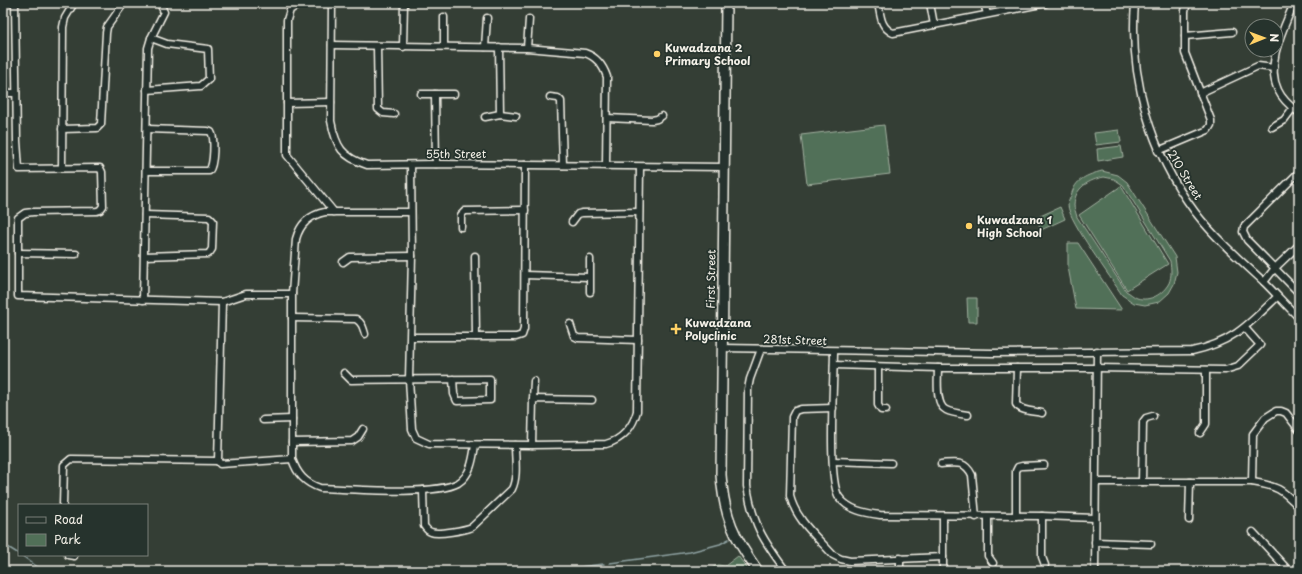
<svg xmlns="http://www.w3.org/2000/svg" width="1302" height="574" font-family="'Playpen Sans',sans-serif">
	<style>
		.green { fill: #517058; stroke: #a2b0a0; fill-rule: evenodd }
		.lines { fill: none; stroke-linecap: round; stroke-linejoin: round }
		.stream { stroke: #8ea1a1; stroke-width: 1.5 }
		.street-casing { stroke: #f4f1e8; stroke-width: 9 }
		.secondary-casing { stroke: #f4f1e8; stroke-width: 12 }
		.street { stroke: #26332d; stroke-width: 6 }
		.secondary { stroke: #26332d; stroke-width: 9 }
		.poi-dot { fill: #ffd166; stroke: #26332d; stroke-width: 1.5 }
		.labels { text-anchor: middle; stroke-width: 3.5; stroke-linejoin: round; paint-order: stroke }
		.poi-label { font-size: 11px; font-weight: bold; fill: #f4f1e8; stroke: #26332d; text-anchor: start }
		.street-label { font-size: 11px; fill: #f4f1e8; stroke: #26332d }
	</style>
	<rect width="100%" height="100%" fill="#343e35"/>
	<filter id="ink" filterUnits="userSpaceOnUse"><feTurbulence type="fractalNoise" baseFrequency=".025" numOctaves="2"/><feDisplacementMap in="SourceGraphic" scale="8" xChannelSelector="R" yChannelSelector="G"/><feConvolveMatrix kernelMatrix="1 2 1 2 8 2 1 2 1" color-interpolation-filters="sRGB"/></filter>
	<g filter="url(#ink)">
		<g class="green">
			<polygon points="884,125 890,174 807,184 801,135"/>
			<polygon points="1119,130 1121,142 1096,145 1094,133"/>
			<polygon points="1121,146 1123,157 1098,161 1097,149"/>
			<path d="M1102 171 1118 175 1127 182 1175 257 1177 272 1174 284 1169 293 1159 302 1145 305 1134 303 1122 295C1112 279 1068 220 1068 205 1068 202 1070 198 1071 196 1075 179 1087 175 1102 171ZM1104 177 1114 179 1123 185 1170 261C1171 268 1172 276 1169 283 1163 294 1150 302 1137 298 1134 297 1130 293 1126 291L1077 217C1076 213 1074 208 1074 205 1075 187 1089 180 1104 177Z"/>
			<polygon points="1121,186 1168,264 1127,290 1079,215"/>
			<polygon points="1060,207 1065,219 1041,230 1036,218"/>
			<polygon points="1068,243 1078,243 1122,310 1076,309 1068,267"/>
			<polygon points="967,298 977,298 977,322 968,322"/>
			<polygon points="738,556 749,571 704,571 718,565 725,566"/>
		</g>
		<g class="lines">
			<g class="stream">
				<polyline points="3,544 19,554"/>
				<polyline points="21,555 43,571"/>
				<polyline points="610,563 690,552 720,544 729,539"/>
				<polyline points="547,571 604,564"/>
			</g>
			<g class="street-casing">
				<g id="street">
					<polyline points="15,3 17,141 19,169 100,168 102,172 103,206 100,210 97,211 33,212 25,213 18,218 18,296 222,302 246,294 292,294"/>
					<polyline points="301,3 290,10 287,20 287,155 334,212"/>
					<path d="M332 3 331 121C336 147 342 157 367 165L436 164 725 167"/>
					<path d="M878 3C881 16 880 27 893 33L1046 3"/>
					<polyline points="930,3 934,25"/>
					<polyline points="984,3 987,14"/>
					<path d="M1135 3C1129 77 1150 152 1195 212 1215 238 1239 259 1263 281 1275 293 1287 306 1299 318"/>
					<path d="M1294 3C1284 28 1265 63 1278 90 1282 99 1291 107 1299 113"/>
					<polyline points="1185,36 1232,32"/>
					<path d="M332 45 527 48 585 53C597 57 603 65 607 77L606 166"/>
					<polyline points="377,46 378,109 383,113 394,114"/>
					<polyline points="444,46 444,17"/>
					<polyline points="403,47 404,3"/>
					<polyline points="485,47 487,18"/>
					<polyline points="499,47 500,114"/>
					<polyline points="527,48 529,19"/>
					<polyline points="147,90 201,86 209,79 208,49 167,44 151,38"/>
					<polyline points="3,93 16,93"/>
					<polyline points="1200,93 1258,66 1274,68"/>
					<polyline points="421,94 454,94"/>
					<polyline points="435,94 436,164"/>
					<polyline points="550,97 558,98 561,101 563,165"/>
					<polyline points="287,103 331,102"/>
					<polyline points="485,117 500,114 516,116"/>
					<polyline points="607,118 652,120 657,119 662,116"/>
					<polyline points="1272,127 1284,120 1293,108"/>
					<polyline points="62,129 97,128 101,124 106,33 107,27 124,3"/>
					<polyline points="1158,151 1208,130 1211,125 1211,120 1185,53 1185,11 1187,3"/>
					<path d="M411 165 412 256 409 379 412 429 416 438 429 444 532 445 606 444C622 440 633 427 637 411L640 167"/>
					<polyline points="62,168 63,27 65,18 74,3"/>
					<path d="M146 171H209C214 165 215 138 211 132L208 131 147 129"/>
					<polyline points="1299,172 1244,227 1243,232 1247,240 1299,293"/>
					<path d="M411 212H325C310 215 300 224 296 239L292 294V459C297 474 305 483 320 488 349 489 435 496 458 483 471 475 473 459 475 445"/>
					<polyline points="572,222 578,214 582,213 639,212"/>
					<polyline points="461,227 461,215 465,211 525,210"/>
					<polyline points="18,253 76,254"/>
					<polyline points="144,256 208,254 210,252 212,249 213,221 209,217 145,215"/>
					<polyline points="475,256 476,337"/>
					<polyline points="343,262 350,257 412,256"/>
					<polyline points="525,275 589,277"/>
					<polyline points="1264,282 1275,268 1299,245"/>
					<polyline points="590,292 590,259"/>
					<polyline points="143,300 148,48 151,38 164,12 160,3"/>
					<polyline points="222,302 218,461 220,464 292,459"/>
					<path d="M292 318 356 319C362 323 363 327 365 334"/>
					<polyline points="570,324 574,336 578,338 638,340"/>
					<polyline points="411,337 516,337 522,335 524,329 525,165"/>
					<path d="M722 348 992 353 1192 351C1232 343 1249 324 1277 297"/>
					<path d="M761 349 750 379 748 389 747 486C753 525 763 540 786 571"/>
					<path d="M834 351C834 378 827 479 839 497 848 510 865 513 880 515L1042 516 1095 518"/>
					<polyline points="834,365 938,368 1097,368 1225,370 1238,366 1260,345 1245,328"/>
					<polyline points="878,367 878,405 881,410 886,410"/>
					<path d="M938 368C938 379 935 405 946 410 952 413 961 414 968 415"/>
					<path d="M1017 368 1016 404C1021 412 1035 411 1042 413"/>
					<path d="M344 373 351 380C397 379 444 379 490 379V400L457 401 454 394 453 379"/>
					<polyline points="533,399 534,381"/>
					<path d="M833 408 801 409 795 411 792 417 790 496C796 520 817 537 833 555L841 559 850 561 943 557"/>
					<polyline points="263,420 292,419"/>
					<polyline points="1200,433 1206,424 1206,370"/>
					<polyline points="292,442 352,441 358,437 363,429"/>
					<polyline points="532,445 533,399 592,400"/>
					<polyline points="833,461 891,463"/>
					<path d="M941 464C955 463 965 460 972 475L976 517"/>
					<path d="M1097 482H1252C1277 486 1282 489 1299 507"/>
					<polyline points="1142,482 1143,422 1146,418 1153,416"/>
					<polyline points="1252,482 1253,434 1265,418 1276,411 1281,411 1286,413 1299,430"/>
					<path d="M423 490 424 526C426 528 427 531 431 532 438 535 465 530 472 527L512 489C518 477 515 459 515 445"/>
					<polyline points="63,505 64,465 71,459 218,461"/>
					<polyline points="988,516 988,556 993,563"/>
					<polyline points="1016,516 1016,471 1018,467 1022,466 1044,465"/>
					<polyline points="1042,516 1042,557 1045,565"/>
					<polyline points="1189,520 1190,482"/>
					<polyline points="1253,532 1289,571"/>
					<polyline points="1095,542 1151,544"/>
					<polyline points="68,555 74,556"/>
					<polyline points="900,571 900,558"/>
					<polyline points="943,571 943,516"/>
					<polyline points="1095,571 1097,351"/>
				</g>
			</g>
			<g class="secondary-casing">
				<path id="secondary" d="M726 3 721 475C724 516 734 538 758 571"/>
			</g>
			<use href="#street" class="street"/>
			<use href="#secondary" class="secondary"/>
		</g>
	</g>
	<g class="poi-dot">
		<circle cx="657" cy="54" r="4"/>
		<circle cx="969" cy="226" r="4"/>
		<path d="M674 323h4v4h4v4h-4v4h-4v-4h-4v-4h4z"/>
	</g>
	<g class="labels">
		<g class="poi-label">
			<text x="665" y="52">Kuwadzana 2<tspan x="665" dy="13">Primary School</tspan></text>
			<text x="977" y="224">Kuwadzana 1<tspan x="977" dy="13">High School</tspan></text>
			<text x="685" y="327">Kuwadzana<tspan x="685" dy="13">Polyclinic</tspan></text>
		</g>
		<g class="street-label">
			<text x="456" y="158">55th Street</text>
			<text transform="translate(1185 175) rotate(59)" y="4">210 Street</text>
			<text transform="translate(711 279) rotate(-89)" y="4">First Street</text>
			<text transform="translate(795 340) rotate(2)" y="4">281st Street</text>
		</g>
	</g>
	<rect width="1302" height="574" fill="none" stroke="#26332d" stroke-width="16"/>
	<rect x="8" y="8" width="1286" height="558" fill="none" stroke="#f4f1e8" stroke-width="1.5" filter="url(#ink)"/>
	<rect x="18" y="504" width="130" height="52" fill="#26332d" stroke="#787f78"/>
	<rect x="26" y="517" width="20" height="6" fill="#26332d" stroke="#787f78"/>
	<text x="54" y="524" font-size="12" fill="#f4f1e8">Road</text>
	<rect x="26" y="534" width="20" height="12" fill="#517058" stroke="#787f78"/>
	<text x="54" y="544" font-size="12" fill="#f4f1e8">Park</text>
	<g transform="translate(1264 38) rotate(89)"><circle r="19" fill="#26332d" stroke="#787f78"/>
	<path d="M0-3L7 15L0 10L-7 15Z" fill="#ffd166"/>
	<text y="-6" font-size="11" font-weight="bold" text-anchor="middle" fill="#f4f1e8">N</text>
	</g>
</svg>
